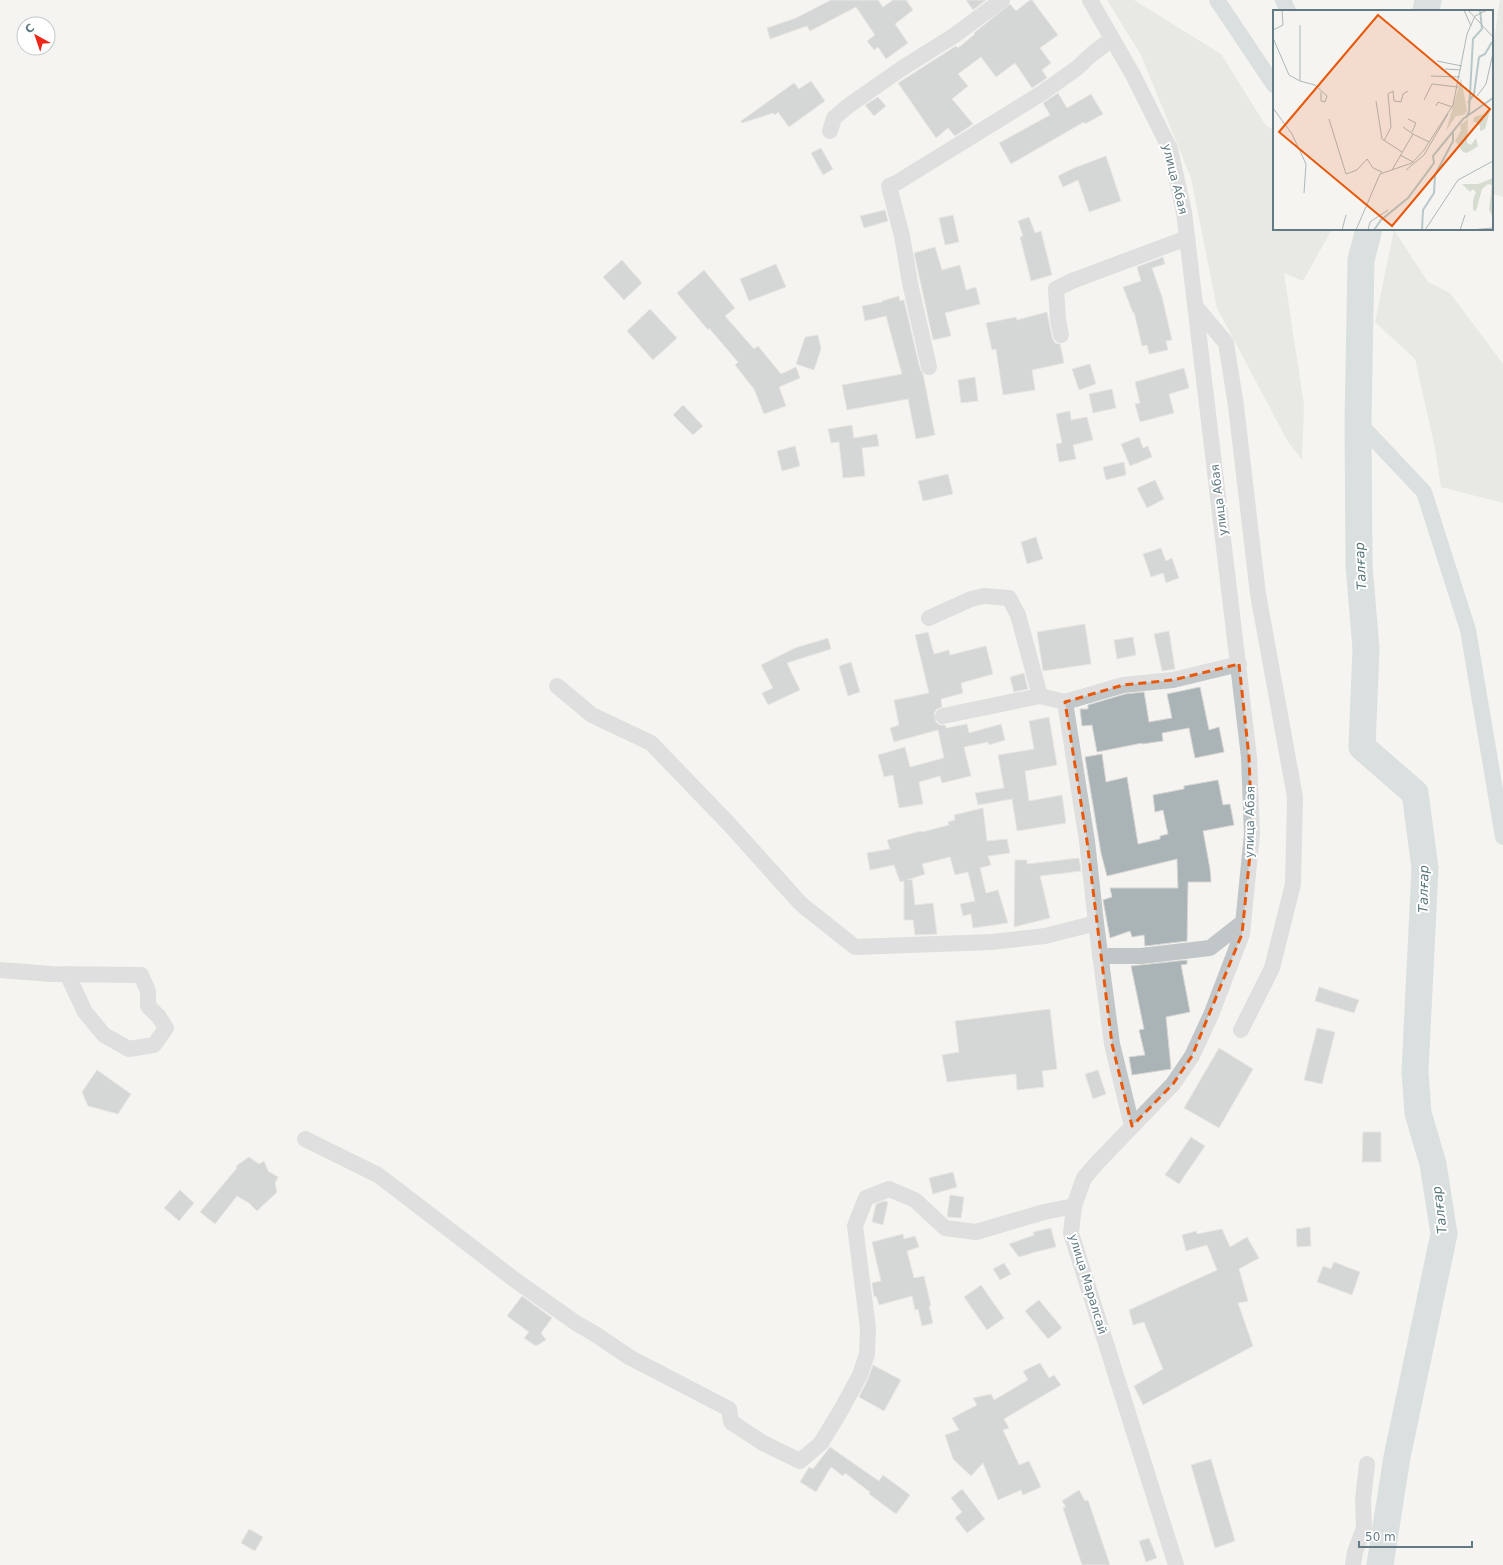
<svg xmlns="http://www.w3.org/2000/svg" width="1503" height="1565" font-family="'DejaVu Sans',sans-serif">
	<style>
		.green { fill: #d7dcd1 }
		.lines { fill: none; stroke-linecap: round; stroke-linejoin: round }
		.canal { stroke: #b7c8ca; stroke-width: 16 }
		.river { stroke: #b7c8ca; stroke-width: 27 }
		.building { fill: #aab4b7; stroke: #d6d5d3 }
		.minor { stroke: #c1c6c8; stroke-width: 16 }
		.marked { fill: none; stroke: #e8590c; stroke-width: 3; stroke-dasharray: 8 5; stroke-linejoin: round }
		.labels { text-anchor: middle; stroke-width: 4; stroke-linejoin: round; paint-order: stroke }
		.street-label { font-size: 12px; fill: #627a83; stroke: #fff }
		.water-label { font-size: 13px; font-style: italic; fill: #58767a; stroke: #fff }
		.inset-river { fill: none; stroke: #b7c8ca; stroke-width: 2 }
		.inset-road { fill: none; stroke: #adb8ba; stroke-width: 1 }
		.view { fill: #e8590c; fill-opacity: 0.15; stroke: #e8590c; stroke-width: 2 }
		.inset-edge { fill: none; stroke: #627a83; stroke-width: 2 }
	</style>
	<rect width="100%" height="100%" fill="#f5f4f0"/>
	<g class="green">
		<polygon points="1107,0 1134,0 1221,54 1266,126 1274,130 1274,229 1332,229 1303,281 1284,273 1304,405 1302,460 1288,442 1217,308 1191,178 1141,55"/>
		<polygon points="1500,0 1503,0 1503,197 1492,194 1492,54"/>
		<polygon points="1394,230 1428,282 1450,293 1503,364 1503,503 1441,487 1435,448 1415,359 1375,322"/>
	</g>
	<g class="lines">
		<g class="canal">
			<polyline points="1217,0 1274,85"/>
			<polyline points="1283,0 1288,11"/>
			<polyline points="1367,229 1368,231"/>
			<polyline points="1358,422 1424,492 1468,630 1503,837"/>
		</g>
		<g class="river">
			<polyline points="1426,11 1428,0"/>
			<polyline points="1369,229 1361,260 1358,422 1359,565 1366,649 1362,747 1415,793 1425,868 1415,1072 1418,1113 1433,1164 1444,1234 1397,1457 1380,1565"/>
		</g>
	</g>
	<g class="building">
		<polygon points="831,0 878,0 883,7 893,0 906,0 913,10 895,24 908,43 886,59 878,47 874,50 867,41 875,35 856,7 810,31 807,26 770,39 767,28 796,18"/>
		<polygon points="966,0 986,0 973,10"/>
		<polygon points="1030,0 1032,0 1058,35 1040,48 1051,63 1042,70 1047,78 1032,88 1015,63 996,77 981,57 958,74 968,86 952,99 973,124 955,136 948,128 936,138 898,83 956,46 958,48 975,34 974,33 1010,4 1016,11"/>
		<polygon points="811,81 825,101 789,127 778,112 775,115 773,113 742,123 741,121 794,83 799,89"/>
		<polygon points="1058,93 1067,108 1091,94 1103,114 1085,124 1084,122 1011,164 999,143 1050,115 1043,103"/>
		<polygon points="878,97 886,106 874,116 865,105"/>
		<polygon points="821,148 833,169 823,175 811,153"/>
		<polygon points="1106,156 1121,201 1089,212 1078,180 1063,187 1058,176 1074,168"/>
		<polygon points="885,210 888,221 864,228 860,216"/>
		<polygon points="953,215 959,242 945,245 939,218"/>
		<polygon points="1029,217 1035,233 1041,231 1052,275 1031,281 1020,237 1023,236 1018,221"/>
		<polygon points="935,247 942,270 960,265 966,290 976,287 980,304 945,313 951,336 933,340 914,253"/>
		<polygon points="1163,257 1165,264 1152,268 1162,297 1172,340 1166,341 1168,350 1149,354 1147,345 1142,346 1134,312 1133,313 1123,287 1141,281 1137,267"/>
		<polygon points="622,260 642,283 624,300 603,277"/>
		<polygon points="776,264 786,287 749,301 740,279"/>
		<polygon points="704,270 735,308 725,316 754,349 758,346 781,374 796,367 800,378 779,387 786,406 764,414 754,389 735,365 738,362 709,328 708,330 677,293"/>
		<polygon points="899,296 900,301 904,300 920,369 923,374 935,435 916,439 908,399 847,410 842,385 902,374 886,316 865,321 862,306 882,302 882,301"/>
		<polygon points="650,309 677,338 653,360 627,331"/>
		<polygon points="1047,312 1052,337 1055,343 1060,344 1064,363 1032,370 1035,390 1003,395 996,349 992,350 986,323 1016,317 1017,320"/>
		<polygon points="818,335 821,349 814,370 796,364 805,337"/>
		<polygon points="1090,364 1096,384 1079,390 1072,369"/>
		<polygon points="1184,368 1189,388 1169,394 1174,413 1140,422 1135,404 1140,403 1135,382"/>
		<polygon points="975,377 978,401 961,403 958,380"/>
		<polygon points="1112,389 1116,408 1093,413 1089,394"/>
		<polygon points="683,405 703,426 693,435 673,415"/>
		<polygon points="1070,411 1071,420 1087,417 1093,440 1073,445 1076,459 1059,462 1056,444 1062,443 1056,414"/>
		<polygon points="852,425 854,438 877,434 879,446 862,448 865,476 843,478 839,442 831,443 828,429"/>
		<polygon points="1139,437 1143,448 1148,446 1152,457 1130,466 1121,444"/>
		<polygon points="795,446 800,466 782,471 777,451"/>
		<polygon points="1124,462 1126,475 1106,480 1103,467"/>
		<polygon points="948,474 953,494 923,501 918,481"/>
		<polygon points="1155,480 1164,499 1147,508 1137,488"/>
		<polygon points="1036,537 1043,559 1027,564 1021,542"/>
		<polygon points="1161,548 1166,561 1172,558 1179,578 1166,583 1163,573 1151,577 1143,554"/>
		<polygon points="1085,624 1091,664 1043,671 1037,632"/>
		<polygon points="1169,631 1175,669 1162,671 1154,634"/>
		<polygon points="928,632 934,654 949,650 950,655 986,646 993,674 961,683 963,693 941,699 942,707 937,709 934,713 936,722 940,725 945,725 946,728 967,724 969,733 1001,724 1005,740 989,745 988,742 964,747 971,776 942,783 940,776 919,782 923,804 899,808 893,775 884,777 878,755 905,747 910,767 944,758 938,730 894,742 890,728 899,725 894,700 929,693 915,635"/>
		<polygon points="1133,637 1136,655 1117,659 1114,640"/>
		<polygon points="828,638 831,649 787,663 800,690 768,705 762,693 773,688 761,665 795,648"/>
		<polygon points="851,662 860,692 848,696 839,666"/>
		<polygon points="1024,673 1028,689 1014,692 1010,677"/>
		<polygon points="1200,687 1209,730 1219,727 1224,752 1195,758 1189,728 1162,733 1163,741 1142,744 1142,743 1097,752 1092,725 1082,726 1080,709 1088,709 1088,705 1125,694 1144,692 1149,722 1172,718 1167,694"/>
		<polygon points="1049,717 1057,765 1025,771 1029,801 1062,795 1066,823 1017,831 1012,799 978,805 975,793 1004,788 998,755 1034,749 1029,721"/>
		<polygon points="1102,754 1106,782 1127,777 1138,844 1160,839 1160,836 1168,834 1163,810 1155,812 1153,795 1184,789 1184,786 1218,780 1223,805 1230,804 1234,825 1203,831 1210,869 1211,882 1188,882 1187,941 1145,946 1144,935 1132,937 1130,931 1110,938 1103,900 1112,897 1110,888 1178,888 1177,859 1107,876 1101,853 1085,757"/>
		<polygon points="983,808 987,841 1007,839 1010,853 988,856 991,865 980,868 986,893 998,890 1008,923 973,928 971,914 963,916 960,904 975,901 968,872 955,875 950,857 922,864 925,874 907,880 912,879 915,905 933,903 937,934 915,935 913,920 904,920 904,881 900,882 894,865 870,870 867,853 890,849 887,840 921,831 922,832 949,825 948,822 955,820 954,815"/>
		<polygon points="1079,858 1081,871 1040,876 1050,918 1014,927 1015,860 1027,860 1027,864"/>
		<polygon points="1187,960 1187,964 1181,965 1190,1012 1166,1017 1171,1069 1132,1075 1129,1057 1145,1055 1139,1030 1144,1029 1131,966"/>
		<polygon points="1319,987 1359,1000 1354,1013 1315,1001"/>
		<polygon points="1050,1009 1057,1069 1042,1071 1044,1087 1017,1090 1016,1074 947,1082 942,1055 959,1052 955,1021"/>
		<polygon points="1317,1028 1335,1032 1322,1084 1304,1080"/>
		<polygon points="1219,1048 1253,1069 1219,1128 1184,1108"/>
		<polygon points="97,1070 131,1094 118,1114 88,1106 82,1092"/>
		<polygon points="1098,1070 1106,1094 1093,1099 1085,1074"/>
		<polygon points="1363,1132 1381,1132 1381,1162 1362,1162"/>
		<polygon points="1191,1137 1205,1146 1179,1184 1165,1175"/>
		<polygon points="249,1157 259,1164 264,1161 268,1171 278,1177 275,1183 277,1192 257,1211 249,1203 237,1196 215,1224 200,1212 237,1168 236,1166"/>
		<polygon points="953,1172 957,1187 933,1194 929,1178"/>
		<polygon points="180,1190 194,1203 179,1221 164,1208"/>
		<polygon points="950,1195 964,1197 961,1218 947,1217"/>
		<polygon points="884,1201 888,1202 883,1225 872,1222 876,1204"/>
		<polygon points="1310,1227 1311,1246 1297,1247 1296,1229"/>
		<polygon points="1051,1228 1056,1247 1035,1252 1019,1257 1009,1244 1034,1235 1033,1232"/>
		<polygon points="1222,1229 1230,1247 1247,1237 1259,1258 1239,1269 1248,1301 1238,1303 1253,1346 1143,1405 1134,1386 1163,1369 1144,1322 1133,1325 1129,1310 1217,1270 1207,1245 1186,1251 1182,1235 1196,1231 1197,1234"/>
		<polygon points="903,1234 904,1239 915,1236 919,1247 907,1251 914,1278 924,1276 931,1306 929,1306 933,1323 922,1326 918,1309 915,1310 912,1296 879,1305 876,1296 874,1297 872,1283 881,1281 872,1242"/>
		<polygon points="1334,1262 1360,1272 1352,1295 1317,1282 1323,1266 1331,1269"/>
		<polygon points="1004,1263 1011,1274 1000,1280 993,1269"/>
		<polygon points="981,1285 1004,1318 987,1330 964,1297"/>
		<polygon points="522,1296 552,1318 541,1333 546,1340 536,1346 524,1338 529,1332 507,1316"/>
		<polygon points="1039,1300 1062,1328 1048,1339 1025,1311"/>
		<polygon points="1040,1363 1049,1378 1054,1375 1061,1385 1004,1419 1009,1428 1003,1430 1019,1465 1029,1461 1041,1487 1023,1495 1021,1490 998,1500 983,1463 971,1476 953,1459 945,1435 959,1430 952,1418 977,1405 973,1398 991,1394 994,1400 1028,1380 1023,1371"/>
		<polygon points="873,1365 901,1380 884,1411 859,1397 868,1379"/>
		<polygon points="830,1447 879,1481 883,1475 910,1495 896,1514 869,1494 870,1492 845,1473 843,1476 831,1467 816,1492 800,1482 809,1467 813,1469"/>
		<polygon points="1211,1459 1235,1541 1215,1548 1191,1465"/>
		<polygon points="962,1489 985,1519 967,1533 955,1518 962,1512 951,1498"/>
		<polygon points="1079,1490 1085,1501 1088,1500 1110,1565 1082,1565 1063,1508 1066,1507 1062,1501"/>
		<polygon points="249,1529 263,1537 255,1551 241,1543"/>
		<polygon points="1149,1538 1157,1558 1146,1562 1139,1541"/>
	</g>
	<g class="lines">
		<g class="minor">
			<polyline points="1090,0 1133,75 1170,149 1184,212 1249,757 1252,834 1242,934 1211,1015 1192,1056 1173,1084 1097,1163 1084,1178 1074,1206 1071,1233 1176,1565"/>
			<polyline points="830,131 834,118 848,106 901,69 955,35 1002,0"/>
			<polyline points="1195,306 1226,343 1236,406 1258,594 1295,797 1293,884 1272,968 1241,1030"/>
			<polyline points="1061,335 1058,320 1056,289 1072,281 1187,238"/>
			<polyline points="929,367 910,283 902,236 889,186 898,182 1042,93 1077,68 1092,54 1112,39"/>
			<polyline points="929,618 971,599 984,596 1009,598 1018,615 1040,696"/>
			<polyline points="557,686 592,715 651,743 729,824 801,904 855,947 991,942 1045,936 1096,923"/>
			<polyline points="1065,702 1123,685 1173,680 1239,664"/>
			<polyline points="943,716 1040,696 1065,702 1087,841 1096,923 1112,1044 1132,1126"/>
			<polyline points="1100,956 1141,956 1210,948 1243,922"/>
			<polyline points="0,970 51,974 141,975 148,991 148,1006 159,1017 166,1028 154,1045 129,1049 104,1035 85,1012 69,978 66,974"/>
			<polyline points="305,1139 378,1175 515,1280 576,1323 595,1334 629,1357 729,1409 731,1422 763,1443 800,1461 821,1443 841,1410 860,1375 867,1354 868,1328 855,1226 866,1198 889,1189 915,1200 945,1228 976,1232 1044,1212 1074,1206"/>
			<polyline points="1353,1565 1355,1552 1364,1528 1363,1500 1367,1464"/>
		</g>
	</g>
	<path d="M0 0H1503V1565H0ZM1239 664 1249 757 1252 834 1242 934 1192 1056 1173 1084 1132 1126 1112 1044 1087 841 1065 702 1123 685 1173 680Z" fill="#f5f4f0" fill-opacity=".55" fill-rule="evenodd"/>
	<path class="marked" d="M1239 664 1249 757 1252 834 1242 934 1192 1056 1173 1084 1132 1126 1112 1044 1087 841 1065 702 1123 685 1173 680Z"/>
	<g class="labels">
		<g class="street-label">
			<text transform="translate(1175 179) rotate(76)" y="4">улица Абая</text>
			<text transform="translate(1219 500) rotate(-97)" y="4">улица Абая</text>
			<text transform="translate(1250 822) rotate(-89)" y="4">улица Абая</text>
			<text transform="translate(1088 1284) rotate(73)" y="4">улица Маралсай</text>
		</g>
		<g class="water-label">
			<text transform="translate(1360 566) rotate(-93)" y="5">Талғар</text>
			<text transform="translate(1423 889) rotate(-89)" y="5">Талғар</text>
			<text transform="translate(1439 1210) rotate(-97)" y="5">Талғар</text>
		</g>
	</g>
	<g transform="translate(1273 10)">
		<rect width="220" height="220" fill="#f5f4f0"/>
		<path d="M188 68 194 101 191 105 183 106 173 121ZM218 97 212 119 207 121V116L203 112H200L201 107 211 104ZM195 109 194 133 198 135 203 128 205 136 194 143 190 142 182 131 188 120 187 115ZM220 168V208L216 199 219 175 215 174 209 179 203 201 200 200V190L203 182 200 179 197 182 189 174H205Z" fill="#d7dcd1"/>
		<path class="inset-river" d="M206 47 212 44 219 32M195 93 201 84 206 47M193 108 196 102 200 29 209 19 207 0M101 220 108 210 135 188 161 153 160 146 190 109 220 88M149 220 150 200 161 183 162 165 180 131V121"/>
		<path class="inset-road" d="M191 0 198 16M195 0 220 27M0 20 10 15 9 0M0 28 16 65 27 71V15M164 51 189 56M172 59 188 60M158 66 187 67M27 71 42 75 54 86 52 92 48 91V82M204 86 213 74 220 43M151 90 159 74 185 77M103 91 109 129 129 142M163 96 165 92 179 97M0 98 19 124 33 154 31 183M56 109 73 164 84 160 94 149 100 158 109 162M135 109 143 113 139 122M140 124 156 132M111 131 118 117 115 84 120 81 121 91 128 92 130 84 135 81M127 145 140 152M119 160 140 124 130 117M133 160 151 145 175 104M69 220 73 205M83 220 107 164 139 153 151 140 180 95 194 24 202 6 214 0M95 220 97 212 115 200M152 220 185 170 220 151M187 220 192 205M197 220 220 218"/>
		<path class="view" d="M105 5 217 99 119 216 6 122Z"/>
		<rect width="220" height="220" class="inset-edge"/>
	</g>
	<g transform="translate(36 36) rotate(320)"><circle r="19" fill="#ffffff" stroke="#c0cacd"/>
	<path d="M0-3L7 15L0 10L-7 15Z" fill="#ed2618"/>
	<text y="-6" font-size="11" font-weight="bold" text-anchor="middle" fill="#627a83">С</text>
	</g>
	<path d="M1359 1541v6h113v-6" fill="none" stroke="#627a83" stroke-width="2"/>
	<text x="1365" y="1541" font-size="12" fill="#627a83" stroke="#ffffff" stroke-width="3" paint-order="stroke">50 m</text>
</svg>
